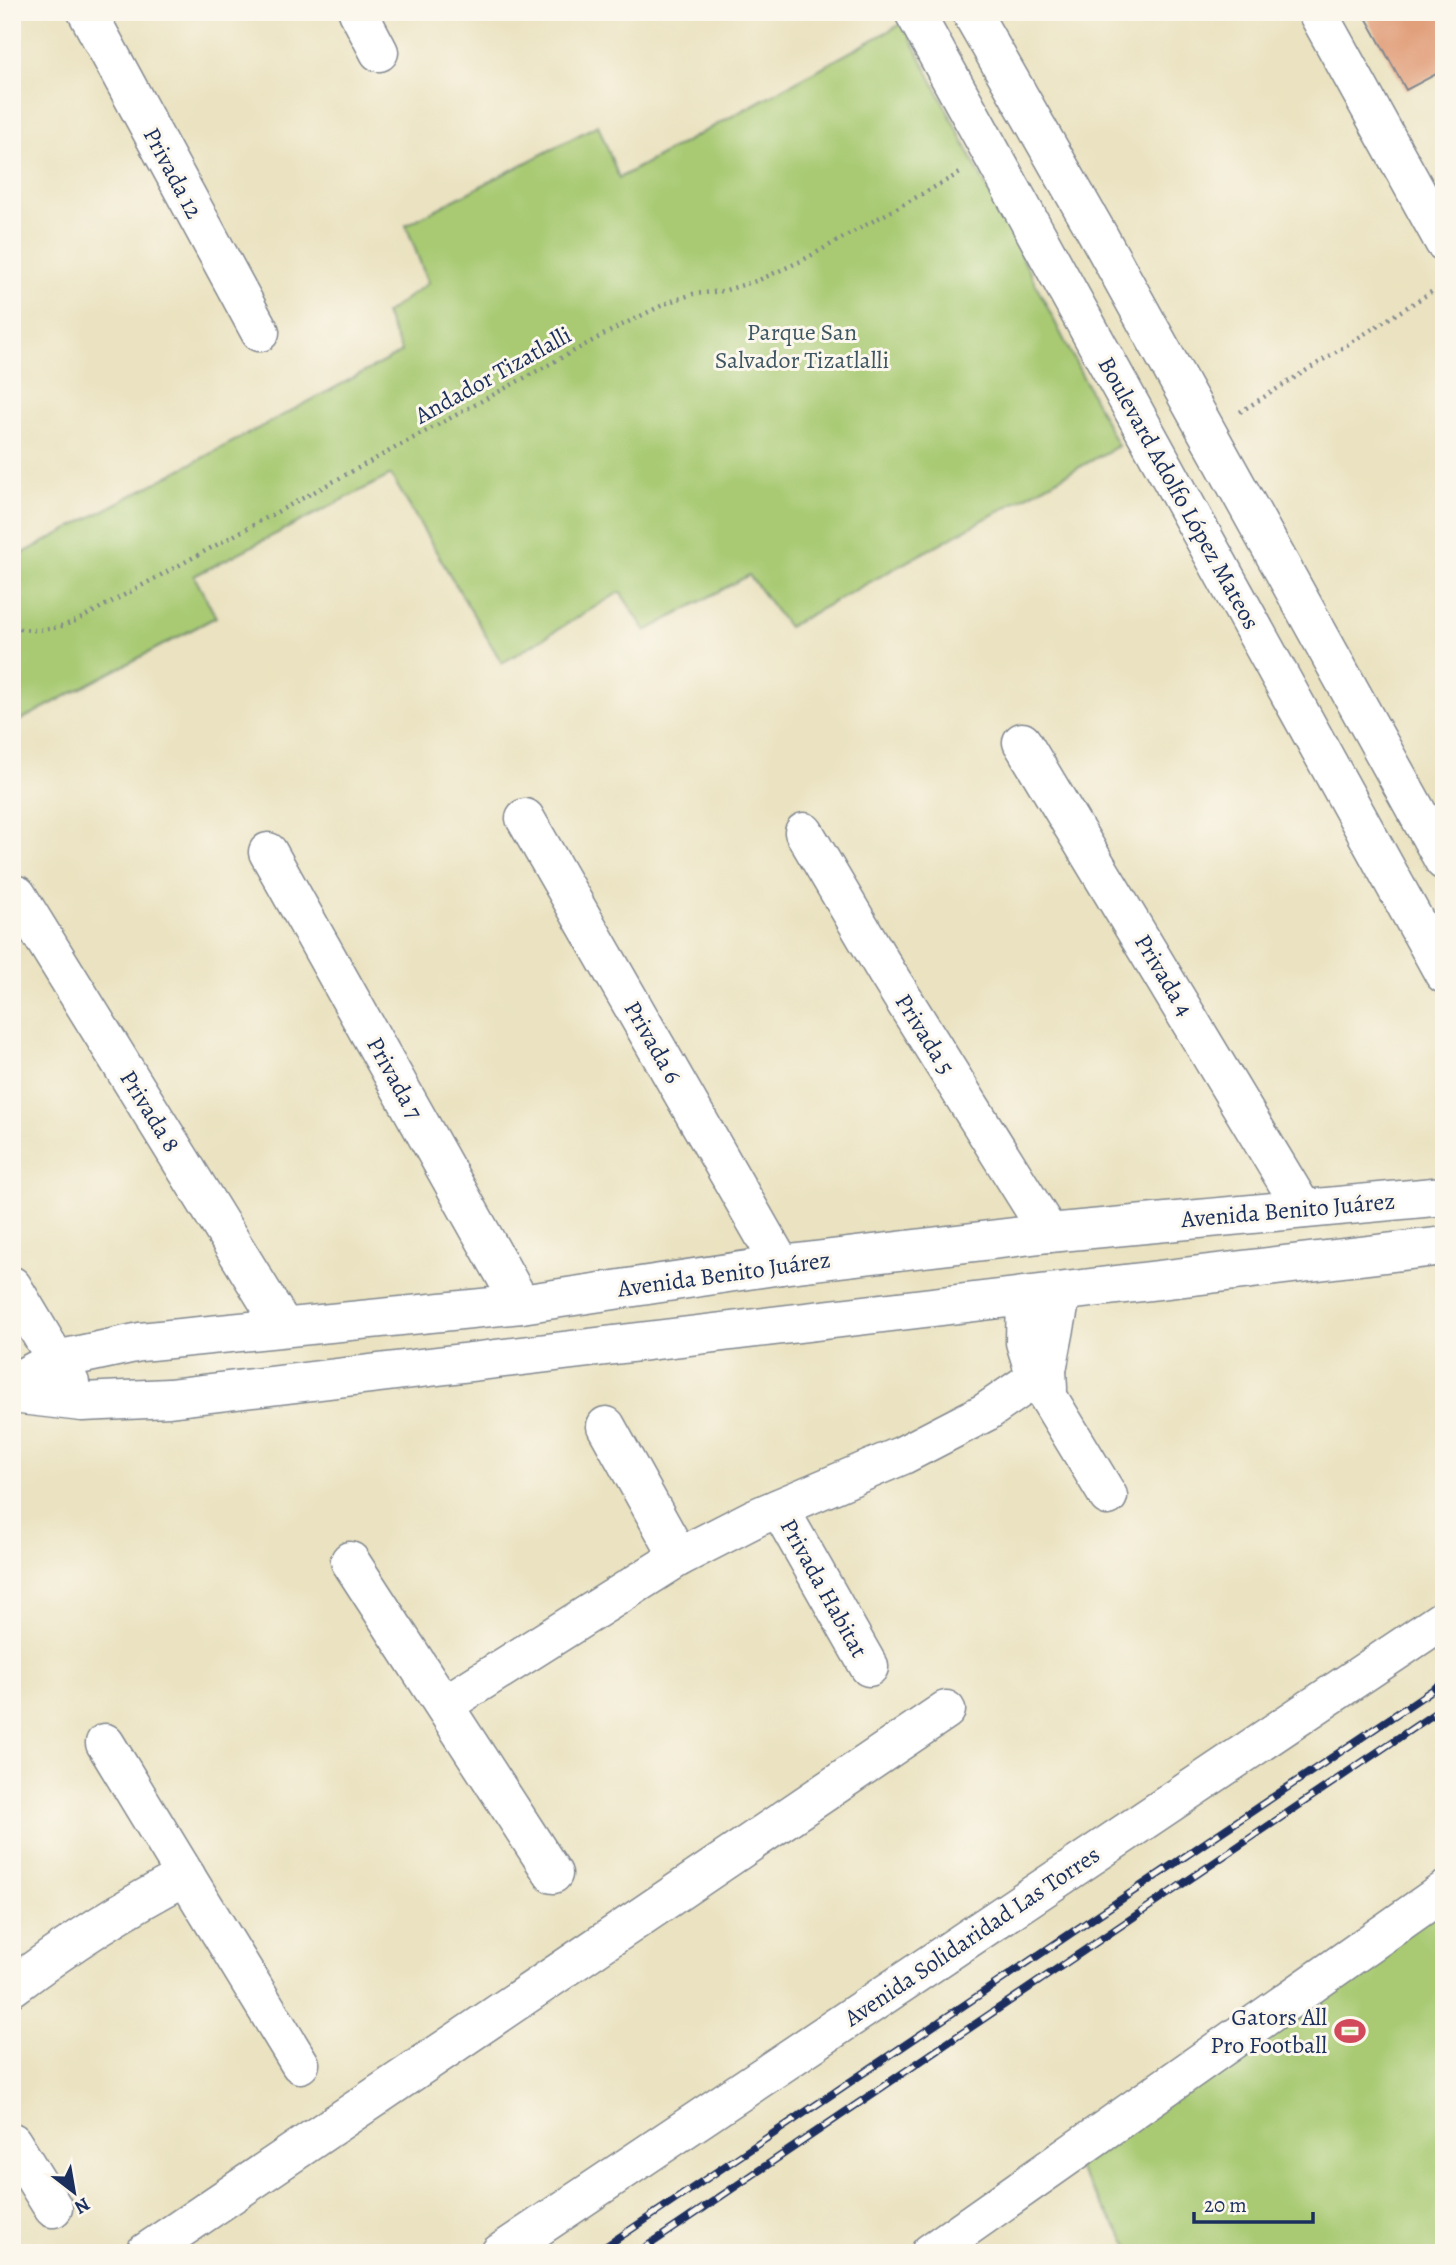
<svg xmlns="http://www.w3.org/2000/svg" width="1456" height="2265" font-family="Alegreya,serif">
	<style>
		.green { fill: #a9ca73; stroke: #627c68; stroke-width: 2 }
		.building { fill: #e19f7a }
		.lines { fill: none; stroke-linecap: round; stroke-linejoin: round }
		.minor-casing { stroke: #82888f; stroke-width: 41 }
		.major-casing { stroke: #82888f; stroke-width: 41 }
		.path { stroke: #82888f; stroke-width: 4.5; stroke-dasharray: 2 5; stroke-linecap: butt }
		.minor { stroke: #fff; stroke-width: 38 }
		.major { stroke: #fff; stroke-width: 38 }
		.rail-casing { stroke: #1b2f5e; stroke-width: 8 }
		.rail { stroke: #fbf7ec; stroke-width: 5; stroke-dasharray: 16; stroke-linecap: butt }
		.labels { text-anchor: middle; stroke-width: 6; stroke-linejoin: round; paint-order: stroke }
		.street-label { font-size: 24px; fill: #1b2f5e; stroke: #fbf7ec }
		.park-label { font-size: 24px; fill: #3e5663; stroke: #fbf7ec }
		.poi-label { font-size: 24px; fill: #1b2f5e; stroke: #fbf7ec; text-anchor: end }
	</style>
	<rect width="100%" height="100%" fill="#fbf7ec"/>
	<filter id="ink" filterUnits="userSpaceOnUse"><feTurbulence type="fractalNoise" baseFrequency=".0143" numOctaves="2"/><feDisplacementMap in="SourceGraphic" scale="14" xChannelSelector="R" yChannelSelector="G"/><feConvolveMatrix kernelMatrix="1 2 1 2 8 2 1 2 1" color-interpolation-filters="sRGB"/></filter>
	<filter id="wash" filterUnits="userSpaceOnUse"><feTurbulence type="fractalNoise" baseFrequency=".00686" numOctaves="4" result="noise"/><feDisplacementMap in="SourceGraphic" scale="28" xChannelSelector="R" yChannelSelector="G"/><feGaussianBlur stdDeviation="1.57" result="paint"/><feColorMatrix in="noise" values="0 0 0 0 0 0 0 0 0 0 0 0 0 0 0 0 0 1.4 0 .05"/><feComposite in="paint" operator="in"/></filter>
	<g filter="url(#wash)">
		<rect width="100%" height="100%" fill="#eae2c0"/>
		<g class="green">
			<polygon points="903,23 1118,446 788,627 749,575 646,631 620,592 502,663 391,475 194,576 216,617 15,723 12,720 12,559 402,352 385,314 428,283 406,225 598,125 619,178"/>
			<polygon points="1444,1905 1444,2253 1134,2253 1070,2157"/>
		</g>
		<g id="blocks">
			<polygon class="building" points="1363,12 1444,12 1444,70 1406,90"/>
		</g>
	</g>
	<g filter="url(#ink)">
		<use href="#blocks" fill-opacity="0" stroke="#82888f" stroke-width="2"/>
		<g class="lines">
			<g class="minor-casing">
				<g id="minor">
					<polyline points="87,12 260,332"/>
					<polyline points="358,12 379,52"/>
					<polyline points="914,12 1444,974"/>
					<polyline points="971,12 1097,233 1444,861"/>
					<polyline points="1317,12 1444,242"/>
					<polyline points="1022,742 1303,1209"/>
					<polyline points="525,818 781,1265"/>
					<polyline points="804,832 887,973 1049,1233"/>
					<polyline points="268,852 521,1304"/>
					<polyline points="17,895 283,1326"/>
					<polyline points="12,1286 70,1383"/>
					<polyline points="1026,1296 1025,1342 1036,1377 1108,1496"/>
					<polyline points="12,1383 56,1360 140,1342 521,1304 781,1265 1049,1233 1444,1196"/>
					<polyline points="1048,1389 1047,1370 1062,1292"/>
					<polyline points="12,1394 82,1402 169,1398 1444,1246"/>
					<polyline points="606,1426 679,1557"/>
					<polyline points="779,1508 869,1667"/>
					<polyline points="350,1561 553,1874"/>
					<polyline points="444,1705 679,1557 755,1518 903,1455 986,1412 1047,1370"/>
					<polyline points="105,1743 300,2064"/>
					<path d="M12 1987C67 1945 124 1908 186 1876"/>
					<polyline points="12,2142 53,2208"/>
					<polyline points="145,2253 946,1710"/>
					<polyline points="930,2253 1444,1891"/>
				</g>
			</g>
			<g class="major-casing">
				<polyline id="major" points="500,2253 1444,1619"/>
			</g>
			<g class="path">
				<polyline points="1240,412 1444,284"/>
				<path d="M12 628C41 632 54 630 80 619L618 327 669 302 693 294 723 291 759 280 801 261 960 173"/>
			</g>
			<use href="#minor" class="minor"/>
			<use href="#major" class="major"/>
			<g class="rail-casing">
				<g id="rail">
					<polyline points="596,2253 1444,1682"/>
					<polyline points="637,2253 1444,1707"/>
				</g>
			</g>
			<use href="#rail" class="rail"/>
		</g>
	</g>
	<defs>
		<g id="stadium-bare" transform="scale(2.415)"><path d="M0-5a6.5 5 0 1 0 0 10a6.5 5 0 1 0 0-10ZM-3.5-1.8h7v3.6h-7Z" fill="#d1495b" stroke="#fbf7ec" stroke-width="2.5" paint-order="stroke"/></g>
	</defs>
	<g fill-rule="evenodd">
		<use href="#stadium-bare" x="1350" y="2031"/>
	</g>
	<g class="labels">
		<g class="street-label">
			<text transform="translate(173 173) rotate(62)" y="8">Privada 12</text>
			<text transform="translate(493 375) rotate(-29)" y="8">Andador Tizatlalli</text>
			<text transform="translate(1179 493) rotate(61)" y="8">Boulevard Adolfo López Mateos</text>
			<text transform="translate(1164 975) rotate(59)" y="8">Privada 4</text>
			<text transform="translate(925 1034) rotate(58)" y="8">Privada 5</text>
			<text transform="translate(653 1042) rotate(60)" y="8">Privada 6</text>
			<text transform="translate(395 1078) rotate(61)" y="8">Privada 7</text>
			<text transform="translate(150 1111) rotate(58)" y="8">Privada 8</text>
			<text transform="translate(1288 1210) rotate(-5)" y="8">Avenida Benito Juárez</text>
			<text transform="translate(724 1274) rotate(-8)" y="8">Avenida Benito Juárez</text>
			<text transform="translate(824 1588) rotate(61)" y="8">Privada Habitat</text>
			<text transform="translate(972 1936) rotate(-34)" y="8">Avenida Solidaridad Las Torres</text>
		</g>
		<g class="park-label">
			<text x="802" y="340">Parque San<tspan x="802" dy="28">Salvador Tizatlalli</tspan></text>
		</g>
		<g class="poi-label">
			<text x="1327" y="2025">Gators All<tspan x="1327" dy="28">Pro Football</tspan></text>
		</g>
	</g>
	<rect width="1456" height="2265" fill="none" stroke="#fbf7ec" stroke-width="42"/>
	<g transform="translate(74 2192) rotate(149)" stroke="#fbf7ec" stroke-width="5" paint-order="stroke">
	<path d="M0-5L12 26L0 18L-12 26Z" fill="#1b2f5e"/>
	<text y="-10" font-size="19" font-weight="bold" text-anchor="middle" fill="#1b2f5e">N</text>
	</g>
	<path d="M1194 2212v10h119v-10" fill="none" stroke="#1b2f5e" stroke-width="3.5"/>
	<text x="1204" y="2212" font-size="21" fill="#1b2f5e" stroke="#fbf7ec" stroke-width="5" paint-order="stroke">20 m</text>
</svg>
